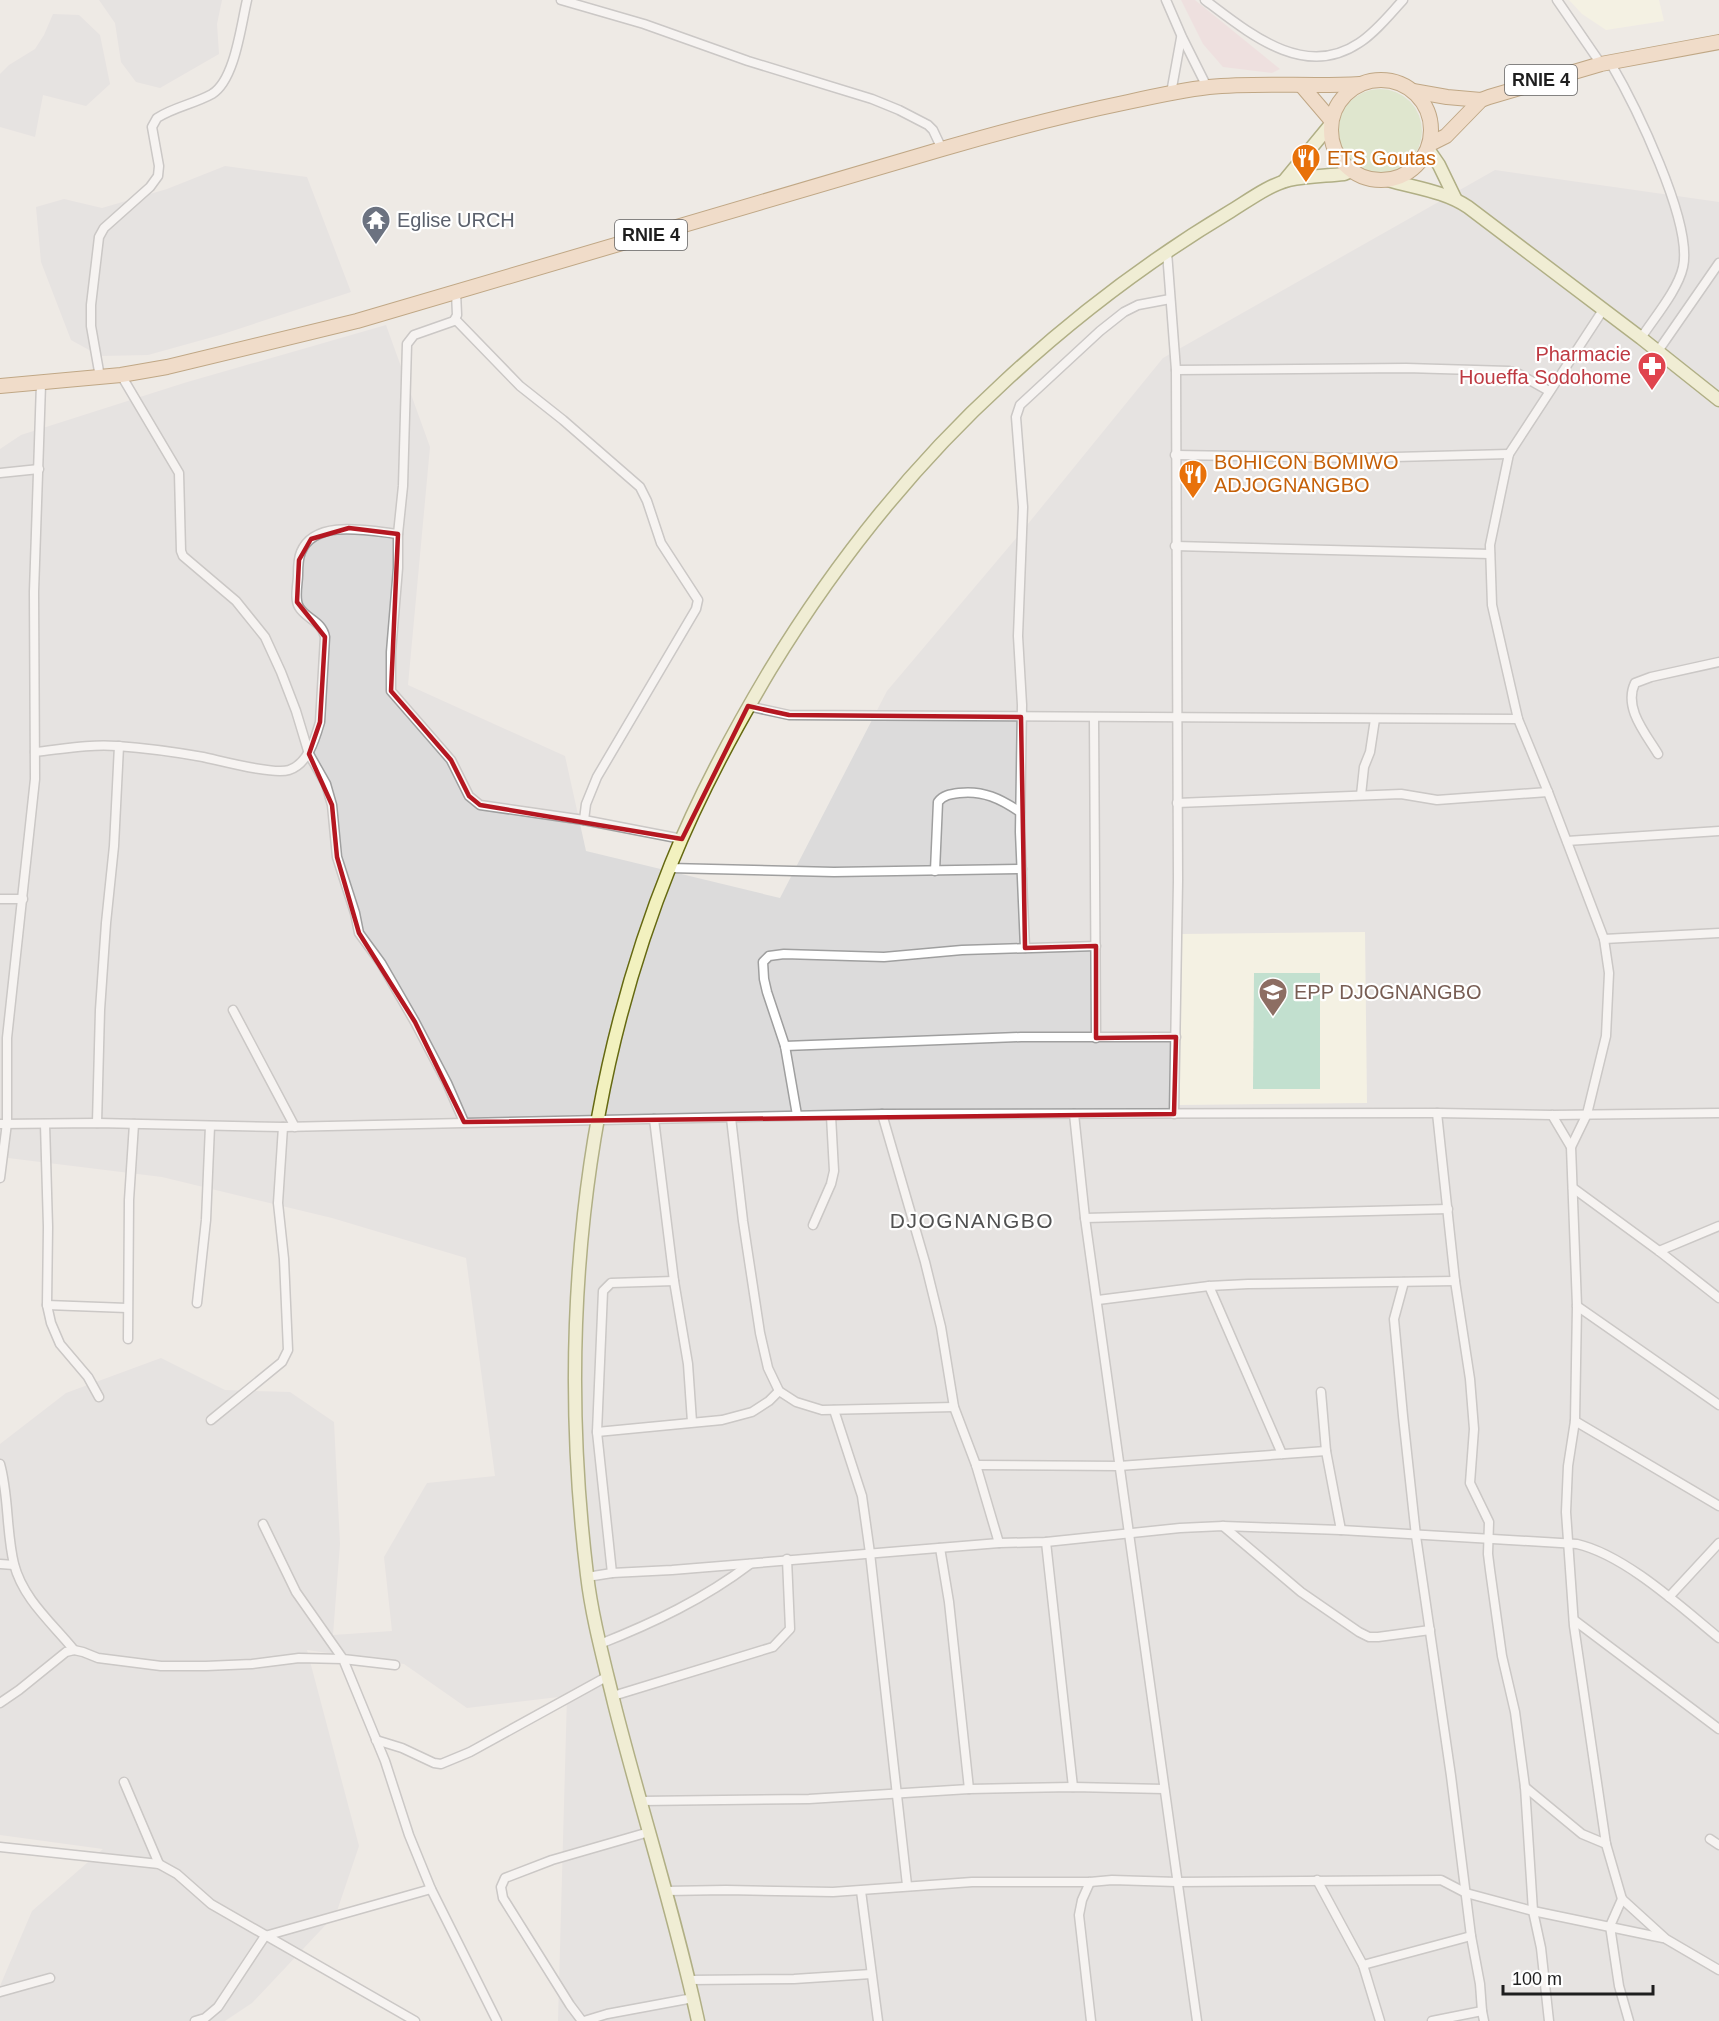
<svg xmlns="http://www.w3.org/2000/svg" width="1719" height="2021" font-family="Helvetica,sans-serif">
	<style>
		.residential { fill: #dcdbdb }
		.commercial { fill: #edd6d7 }
		.education { fill: #fbfae1 }
		.grass { fill: #cce2b1 }
		.pitch { fill: #8cd4b4 }
		.lines { fill: none; stroke-linecap: round; stroke-linejoin: round }
		.street-casing { stroke: #9f9f9f; stroke-width: 11 }
		.secondary-casing { stroke: #656911; stroke-width: 15 }
		.primary-casing { stroke: #875811; stroke-width: 16 }
		.street { stroke: #fff; stroke-width: 8 }
		.secondary { stroke: #f2f1bf; stroke-width: 12 }
		.primary { stroke: #f1cca7; stroke-width: 14 }
		.marked { fill: none; stroke: #b51721; stroke-width: 4.5; stroke-linejoin: round }
		.labels { text-anchor: middle; stroke-width: 4.5; stroke-linejoin: round; paint-order: stroke }
		.shield { fill: #fff; stroke: #626262; stroke-width: 1.5 }
		.shield-label { font-size: 18px; font-weight: bold; fill: #1e1e1e }
		.food-label { font-size: 20px; fill: #c56008; stroke: #fff; text-anchor: start }
		.worship-label { font-size: 20px; fill: #5b616d; stroke: #fff; text-anchor: start }
		.health-label { font-size: 20px; fill: #be3a42; stroke: #fff; text-anchor: end }
		.education-label { font-size: 20px; fill: #785e54; stroke: #fff; text-anchor: start }
		.neighbourhood-label { font-size: 21px; letter-spacing: 1.5px; fill: #515151; stroke: #fff }
	</style>
	<rect width="100%" height="100%" fill="#eeeae5"/>
	<g class="residential">
		<polygon points="99,0 222,0 217,24 219,54 160,88 136,82 121,62 115,23"/>
		<polygon points="53,14 79,15 100,35 110,84 86,106 43,95 35,137 0,127 0,74 9,65 35,49 44,35"/>
		<polygon points="225,166 307,177 351,292 220,335 148,355 100,356 71,340 41,262 36,207 64,199 102,208 167,189"/>
		<polygon points="1495,170 1719,202 1719,2021 558,2021 567,1696 467,1708 404,1664 307,1650 359,1846 336,1914 252,2003 225,2021 0,2021 0,1986 32,1911 103,1849 0,1835 0,1444 66,1393 161,1358 225,1390 290,1392 334,1422 340,1544 333,1635 392,1631 384,1557 427,1483 495,1476 466,1258 332,1218 162,1177 0,1157 0,449 21,435 184,383 386,325 430,447 408,685 565,756 586,851 780,898 887,691 1023,530 1163,358"/>
	</g>
	<polygon class="commercial" points="1181,0 1195,0 1280,69 1272,73 1223,67 1203,44"/>
	<g class="education">
		<polygon points="1569,0 1659,0 1664,21 1606,30 1582,14"/>
		<polygon points="1365,932 1367,1103 1179,1105 1182,934"/>
	</g>
	<circle class="grass" cx="1380" cy="131" r="42"/>
	<polygon class="pitch" points="1254,973 1320,973 1320,1089 1253,1089"/>
	<g class="lines">
		<g class="street-casing">
			<g id="street">
				<polyline points="561,0 644,24 748,61 872,99 899,110 928,125 933,130 942,149"/>
				<polyline points="1166,0 1182,37 1207,87"/>
				<path d="M1205 0C1249 33 1304 80 1359 43 1376 32 1390 14 1403 0"/>
				<polyline points="1557,0 1601,64"/>
				<path d="M1610 62C1634 103 1693 222 1683 267 1678 290 1654 318 1641 338"/>
				<polyline points="1171,93 1181,38"/>
				<polyline points="1167,252 1176,370 1178,881 1174,1114"/>
				<polyline points="456,292 457,315 454,321 414,335 407,344 403,486 398,534 398,568 391,652 391,691 451,760 469,796 480,805 584,820 682,839"/>
				<polyline points="1603,310 1509,454 1490,545 1492,605 1518,719 1548,792 1604,939 1609,973 1606,1036 1587,1114 1571,1147 1577,1306 1575,1421 1568,1466 1566,1512 1574,1626 1606,1844 1622,1899 1666,1939 1719,1970"/>
				<polyline points="455,319 520,386 563,420 640,487 647,501 661,543 698,600 696,609 597,777 586,804 584,820"/>
				<polyline points="1658,351 1719,263"/>
				<polyline points="1176,370 1406,368 1509,371 1519,374 1549,391"/>
				<polyline points="121,375 179,473 181,551 183,556 236,601 265,637 281,672 296,711 309,754 326,784 332,805 337,857 355,913 359,933 381,963 415,1022 447,1083 464,1122"/>
				<path d="M100 377 91 326V305L99 237 104 228 150 187 158 176 159 166 152 127 157 118C174 107 194 104 212 94 235 80 241 25 247 0"/>
				<polyline points="1175,455 1357,458 1509,454"/>
				<polyline points="0,473 39,469"/>
				<polyline points="1175,546 1490,554"/>
				<polyline points="748,706 789,715 1518,719"/>
				<polyline points="1094,718 1096,1038"/>
				<path d="M35 752C63 749 89 744 117 746 146 748 175 752 203 757 222 761 273 775 289 770 308 764 315 739 320 722L325 637C322 621 306 619 299 607 294 599 298 583 298 575 298 567 298 559 301 552 315 518 370 531 398 534"/>
				<path d="M1658 754C1646 734 1623 708 1635 683L1651 677 1719 662"/>
				<polyline points="1361,795 1364,767 1370,752 1375,719"/>
				<polyline points="1177,803 1401,794 1437,800 1548,792"/>
				<polyline points="1567,841 1719,831"/>
				<polyline points="669,868 834,872 1022,869"/>
				<path d="M935 871 938 802C943 795 951 794 959 793 983 790 1001 799 1020 812"/>
				<polyline points="0,899 23,899"/>
				<polyline points="1604,939 1719,933"/>
				<polyline points="1025,948 1020,832 1022,705 1018,636 1023,507 1016,417 1020,405 1100,331 1124,312 1138,305 1170,299"/>
				<polyline points="233,1010 295,1127"/>
				<polyline points="785,1046 1021,1037 1176,1037"/>
				<polyline points="1437,1113 1455,1281 1470,1379 1474,1429 1470,1483 1489,1522 1488,1554 1490,1570 1502,1656 1515,1712 1525,1787 1533,1911 1541,1948 1549,2021"/>
				<polyline points="882,1114 925,1262 941,1327 954,1407 976,1465 999,1543"/>
				<polyline points="1074,1114 1085,1218 1197,2021"/>
				<polyline points="797,1115 785,1046 767,992 764,979 763,962 769,956 784,954 884,957 962,950 1096,946"/>
				<polyline points="1552,1115 1571,1147"/>
				<polyline points="731,1118 743,1221 760,1333 768,1368 779,1391 796,1402 822,1410 954,1407"/>
				<polyline points="654,1119 674,1281 688,1364 692,1422"/>
				<polyline points="97,1123 100,1010 106,923 114,846 119,746"/>
				<polyline points="0,1124 97,1123 283,1127 882,1114 1437,1113 1552,1115 1719,1113"/>
				<polyline points="45,1124 48,1227 47,1305 51,1323 60,1344 88,1377 99,1397"/>
				<polyline points="0,1178 7,1123 7,1038 35,779 34,592 41,384"/>
				<polyline points="1573,1188 1659,1251 1719,1298"/>
				<polyline points="1085,1218 1448,1209"/>
				<polyline points="813,1225 831,1184 834,1171 831,1116"/>
				<polyline points="1659,1251 1719,1226"/>
				<polyline points="1404,1282 1394,1319 1403,1416 1416,1536 1451,1776 1471,1936 1480,1984 1482,2011 1484,2021"/>
				<polyline points="1209,1286 1282,1454"/>
				<polyline points="1098,1300 1209,1286 1248,1284 1455,1281"/>
				<polyline points="197,1303 206,1220 210,1126"/>
				<polyline points="47,1305 127,1308"/>
				<polyline points="1577,1306 1719,1405"/>
				<polyline points="128,1339 129,1200 134,1124"/>
				<polyline points="1321,1392 1326,1451 1341,1530"/>
				<polyline points="834,1410 862,1496 870,1553 907,1885"/>
				<polyline points="211,1420 282,1362 288,1350 284,1259 278,1203 283,1127"/>
				<polyline points="1575,1421 1719,1506"/>
				<polyline points="597,1432 722,1420 752,1412 769,1401 779,1391"/>
				<path d="M0 1464C9 1496 6 1531 14 1564 23 1599 52 1623 74 1650"/>
				<polyline points="976,1465 1119,1466 1326,1451"/>
				<polyline points="263,1524 296,1592 343,1659 395,1665"/>
				<polyline points="1223,1526 1301,1592 1359,1632 1369,1637 1378,1637 1430,1630"/>
				<polyline points="1046,1542 1073,1787"/>
				<polyline points="940,1548 949,1602 969,1789"/>
				<polyline points="0,1564 14,1565"/>
				<polyline points="612,1573 597,1432 603,1291 611,1283 674,1281"/>
				<path d="M587 1577 612 1573 672 1570 999 1543 1046 1542 1180 1528 1223 1526 1341 1530 1577 1544C1625 1555 1681 1607 1719 1638"/>
				<polyline points="1669,1597 1719,1543"/>
				<polyline points="1574,1620 1719,1729"/>
				<path d="M600 1644C653 1623 704 1599 750 1564"/>
				<polyline points="613,1696 773,1647 790,1629 787,1559"/>
				<polyline points="0,1703 19,1690 66,1652 74,1650 83,1652 98,1658 161,1666 206,1666 252,1664 299,1658 343,1659 385,1761 409,1835 431,1889 497,2021"/>
				<polyline points="376,1740 402,1748 434,1763 441,1764 470,1752 608,1676"/>
				<polyline points="124,1782 159,1864"/>
				<polyline points="1525,1787 1582,1834 1606,1844"/>
				<polyline points="640,1801 809,1799 969,1789 1073,1787 1164,1789"/>
				<polyline points="1710,1839 1719,1845"/>
				<polyline points="0,1847 159,1864 177,1874 211,1904 415,2021"/>
				<polyline points="1317,1880 1363,1965 1380,2021"/>
				<polyline points="1090,1882 1082,1900 1079,1915 1091,2021"/>
				<polyline points="665,1891 726,1890 833,1892 972,1882 1090,1882 1112,1880 1177,1882 1441,1880 1466,1893 1533,1911 1663,1938"/>
				<polyline points="861,1891 878,2021"/>
				<polyline points="1622,1899 1610,1926 1619,1986 1629,2021"/>
				<polyline points="1363,1965 1471,1936"/>
				<polyline points="689,1980 794,1979 871,1974"/>
				<polyline points="0,1992 50,1978"/>
				<polyline points="195,2021 205,2018 218,2007 265,1936 431,1889"/>
				<polyline points="582,2021 570,2005 503,1898 501,1887 505,1878 552,1860 649,1832"/>
				<polyline points="584,2021 607,2014 693,1998"/>
				<polyline points="1432,2021 1482,2011"/>
			</g>
		</g>
		<g class="secondary-casing">
			<g id="secondary">
				<polyline points="1428,149 1439,165 1455,198"/>
				<path d="M1388 180C1415 188 1444 191 1468 207L1641 338 1719 400"/>
				<polyline points="1284,181 1331,124"/>
				<path d="M698 2021C675 1914 641 1810 614 1703 604 1661 592 1618 587 1575 558 1336 580 1089 671 864 698 797 733 732 770 670 835 563 912 466 1004 382 1074 317 1149 260 1231 211 1249 200 1269 185 1289 180 1307 176 1326 176 1344 174L1351 171"/>
			</g>
		</g>
		<g class="primary-casing">
			<g id="primary">
				<circle cx="1381" cy="130" r="50"/>
				<polyline points="1302,86 1331,120"/>
				<polyline points="1413,91 1447,97 1481,100"/>
				<polyline points="1430,144 1446,136 1481,100 1489,97 1601,64 1719,42"/>
				<path d="M0 386 121 375 167 367 357 321 942 149C1004 131 1065 115 1128 102 1155 96 1182 90 1209 87 1260 82 1310 87 1360 84"/>
			</g>
		</g>
		<use href="#street" class="street"/>
		<use href="#secondary" class="secondary"/>
		<use href="#primary" class="primary"/>
	</g>
	<path d="M0 0H1719V2021H0ZM349 528 398 534 391 691 451 760 469 796 480 805 682 839 748 706 789 715 1021 717 1025 948 1096 946V1038L1176 1037 1174 1114 464 1122 415 1022 359 933 337 857 332 805 309 754 320 722 325 637 297 602 299 560 311 539Z" fill="#eeeae5" fill-opacity=".55" fill-rule="evenodd"/>
	<path class="marked" d="M349 528 398 534 391 691 451 760 469 796 480 805 682 839 748 706 789 715 1021 717 1025 948 1096 946V1038L1176 1037 1174 1114 464 1122 415 1022 359 933 337 857 332 805 309 754 320 722 325 637 297 602 299 560 311 539Z"/>
	<defs>
		<g id="restaurant-pin" transform="scale(1.5)"><path d="M0 17L-7.5 6A9.5 9.5 0 1 1 7.5 6Z" fill="#e8710a" stroke="#fff"/><path d="M-5-6h1v4h1v-4h1v4h1v-4h1v5L-1.5 .5V6h-2V.5L-5-1ZM5-6V6H3V1.5H1.5Q1.5-4 5-6Z" fill="#fff"/></g>
		<g id="temple-pin" transform="scale(1.5)"><path d="M0 17L-7.5 6A9.5 9.5 0 1 1 7.5 6Z" fill="#6b7280" stroke="#fff"/><path d="M0-6L5-2H3V0L6.5 2.5H4V6H1.5V3h-3V6H-4V2.5H-6.5L-3 0V-2H-5Z" fill="#fff"/></g>
		<g id="pharmacy-pin" transform="scale(1.5)"><path d="M0 17L-7.5 6A9.5 9.5 0 1 1 7.5 6Z" fill="#e0444e" stroke="#fff"/><path d="M-2-6h4v4h4v4h-4v4h-4v-4h-4v-4h4Z" fill="#fff"/></g>
		<g id="school-pin" transform="scale(1.5)"><path d="M0 17L-7.5 6A9.5 9.5 0 1 1 7.5 6Z" fill="#8d6e63" stroke="#fff"/><path d="M0-5L7-2L0 1L-7-2ZM-4 1L0 2.5L4 1V4Q0 6-4 4Z" fill="#fff"/></g>
	</defs>
	<g fill-rule="evenodd">
		<use href="#restaurant-pin" x="1306" y="158"/>
		<use href="#temple-pin" x="376" y="220"/>
		<use href="#pharmacy-pin" x="1652" y="366"/>
		<use href="#restaurant-pin" x="1193" y="474"/>
		<use href="#school-pin" x="1273" y="992"/>
	</g>
	<g class="labels">
		<g class="shield">
			<rect x="1505" y="65" width="72" height="30" rx="4.5"/>
			<rect x="615" y="220" width="72" height="30" rx="4.5"/>
		</g>
		<g class="shield-label">
			<text x="1541" y="86">RNIE 4</text>
			<text x="651" y="241">RNIE 4</text>
		</g>
		<g class="food-label">
			<text x="1327" y="165">ETS Goutas</text>
			<text x="1214" y="469">BOHICON BOMIWO<tspan x="1214" dy="23">ADJOGNANGBO</tspan></text>
		</g>
		<g class="worship-label">
			<text x="397" y="227">Eglise URCH</text>
		</g>
		<g class="health-label">
			<text x="1631" y="361">Pharmacie<tspan x="1631" dy="23">Houeffa Sodohome</tspan></text>
		</g>
		<g class="education-label">
			<text x="1294" y="999">EPP DJOGNANGBO</text>
		</g>
		<g class="neighbourhood-label">
			<text x="972" y="1228">DJOGNANGBO</text>
		</g>
	</g>
	<path d="M1503 1985v9h150v-9" fill="none" stroke="#1e1e1e" stroke-width="3"/>
	<text x="1512" y="1985" font-size="18" fill="#1e1e1e" stroke="#ffffff" stroke-width="4.5" paint-order="stroke">100 m</text>
</svg>
